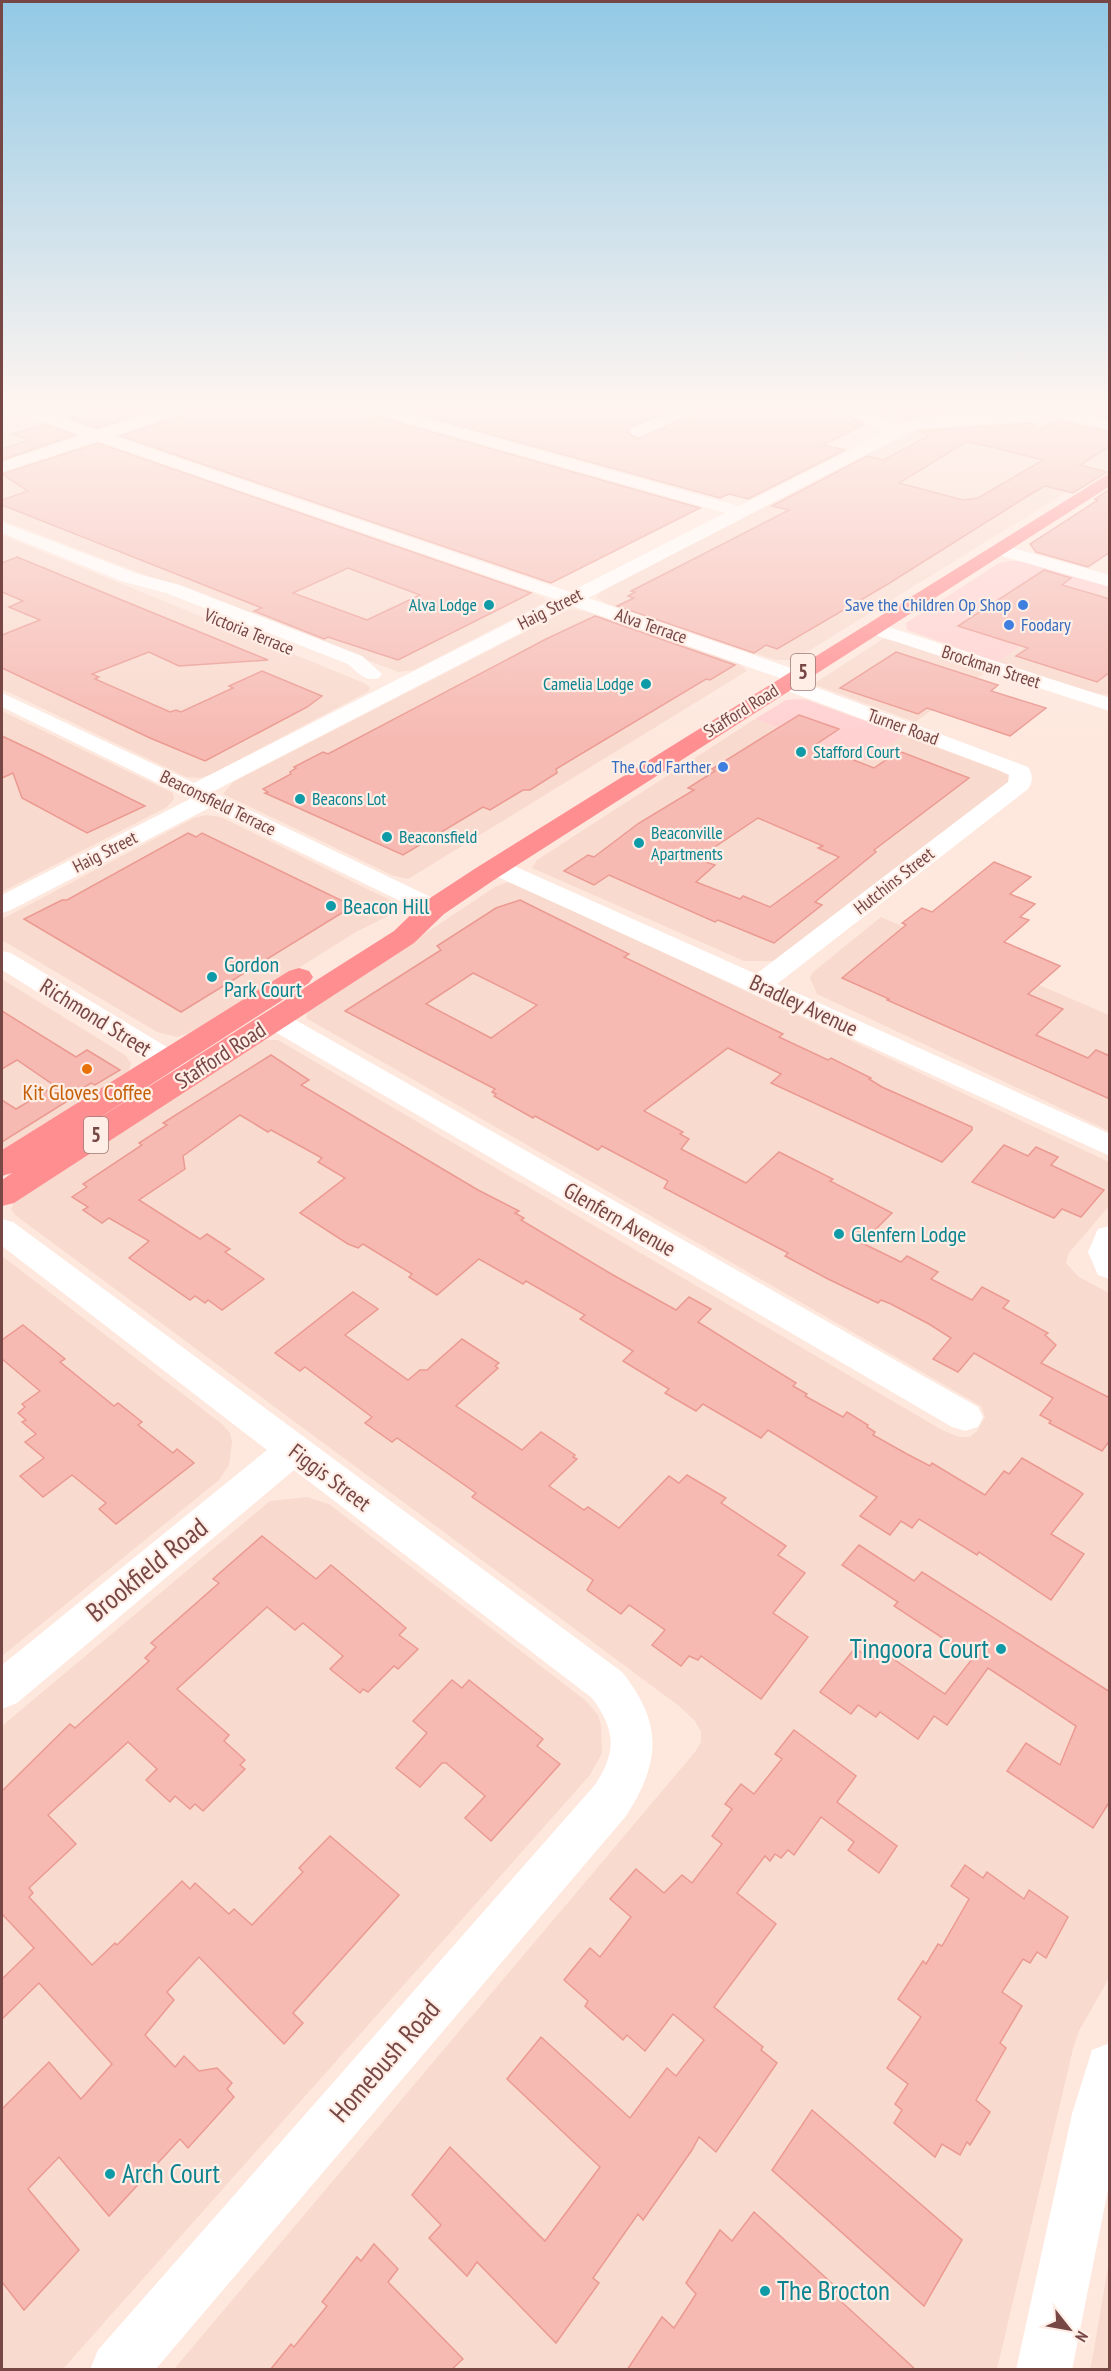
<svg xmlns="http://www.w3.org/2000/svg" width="1111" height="2371" font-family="'PT Sans Narrow',sans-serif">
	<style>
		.residential { fill: #f9dace }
		.commercial { fill: #ffd1d1 }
		.building { fill: #f6bab3; stroke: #eb9a92; stroke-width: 1.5; fill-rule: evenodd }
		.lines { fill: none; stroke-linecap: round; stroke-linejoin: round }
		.minor { fill: #fff; fill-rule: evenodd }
		.highway { fill: #ff8e91; fill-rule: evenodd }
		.culture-dot { fill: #0f9aa8; stroke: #ffeee6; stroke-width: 2 }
		.shop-dot { fill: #3f7fe0; stroke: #ffeee6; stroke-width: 2 }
		.food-dot { fill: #e8710a; stroke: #ffeee6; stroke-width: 2 }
		.labels { text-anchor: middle; stroke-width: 4.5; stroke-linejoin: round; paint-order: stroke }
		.far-culture-label { font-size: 18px; fill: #0d838f; stroke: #ffeee6; text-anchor: start }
		.far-shop-label { font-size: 18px; fill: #366cbe; stroke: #ffeee6; text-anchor: end }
		.far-street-label { font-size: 18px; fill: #764744; stroke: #ffeee6 }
		.shield { fill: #ffeee6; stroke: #9f7975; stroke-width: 1.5 }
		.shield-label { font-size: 21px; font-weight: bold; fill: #764744 }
		.culture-label { font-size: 22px; fill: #0d838f; stroke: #ffeee6; text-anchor: start }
		.street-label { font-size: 22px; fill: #764744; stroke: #ffeee6 }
		.food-label { font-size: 22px; fill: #c56008; stroke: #ffeee6 }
		.near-street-label { font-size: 27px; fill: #764744; stroke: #ffeee6 }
		.near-culture-label { font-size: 27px; fill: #0d838f; stroke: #ffeee6; text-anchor: start }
	</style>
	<rect width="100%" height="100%" fill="#fee8de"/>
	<g class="residential">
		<polygon points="2,408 78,433 80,435 2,462"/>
		<polygon points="31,408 164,408 98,429"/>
		<polygon points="859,408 1027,408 1028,409 1022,413 899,422 884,420"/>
		<polygon points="1061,417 1109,428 1109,466 794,660 775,660 605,603 596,597 602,591 923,426"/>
		<polygon points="95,444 104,445 543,597 547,601 414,670 398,672 2,520 2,472"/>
		<polygon points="2,535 364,683 370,687 369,691 210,775 199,778 186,777 2,689"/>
		<polygon points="1109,586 1109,695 1093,693 997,662"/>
		<polygon points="570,609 587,612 740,664 747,671 408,879 394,876 223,794 233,782"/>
		<polygon points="883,639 895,641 986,672 915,722 813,684"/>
		<polygon points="2,711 173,793 174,799 167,807 2,892"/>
		<polygon points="755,719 866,761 904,735 1011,775 1009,783 775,961 744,961 532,868 537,860"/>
		<polygon points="207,815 221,817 390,900 396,908 390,915 356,932 199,1030 177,1037 157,1032 2,940 2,919 4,918 194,818"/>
		<polygon points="508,882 616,930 1109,1162 1109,1206 1068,1254 1066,1263 1079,1277 1109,1293 1109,1978 1079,2031 1073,2049 997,2369 174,2369 695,1752 701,1742 701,1732 695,1721 679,1706 15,1215 11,1209 15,1200 264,1040 278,1040 942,1430 959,1437 970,1437 977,1431 985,1417 981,1406 306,1018 307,1012 495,887"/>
		<polygon points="881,917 1109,1015 1109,1131 817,994 810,978 812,973"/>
		<polygon points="2,979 125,1055 131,1063 129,1071 120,1079 2,1153"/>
		<polygon points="2,1256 222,1424 230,1433 232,1442 229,1465 219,1480 2,1656"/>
		<polygon points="307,1497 329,1504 585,1700 598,1715 601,1725 602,1753 590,1775 63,2369 2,2370 2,1726 270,1501"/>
		<polygon points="1109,2261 1109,2369 1090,2369 1094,2349"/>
	</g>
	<g class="commercial">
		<polygon points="1009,561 1025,561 1109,586 997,662 907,630 906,623 999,563"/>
		<polygon points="802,699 807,700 904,735 866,761 755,719 786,700"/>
	</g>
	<g class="building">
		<polygon points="103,408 159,408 98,428 68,418"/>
		<polygon points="191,408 361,408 365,413 700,508 551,583 120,436 187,413"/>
		<polygon points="395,408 677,408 630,427 627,432 638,439 706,408 810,408 846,414 864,425 823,445 845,450 748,499 729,494 720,498"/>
		<polygon points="887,408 1007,408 1010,410 924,415 905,420 889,409 882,415 872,411"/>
		<polygon points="1083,408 1110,408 1110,418 1078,410"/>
		<path d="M1058 420 1110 432V446L1080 465 1107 472 1073 493 1045 486 1031 494 888 584 777 649 766 645 754 653 617 606 634 598 628 596 635 592 631 591 789 510 772 506 867 456 884 460 928 436 920 431 1031 423 1039 429ZM966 442 987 446 1043 460 978 498 963 500 899 483Z"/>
		<polygon points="45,424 75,435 2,460 2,449 29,440 13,434"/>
		<path d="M98 443 531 593 398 660 328 637 324 639 254 611 262 608 2 505V500L28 491 2 474ZM348 568 420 595 367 620 293 593Z"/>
		<polygon points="1110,489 1110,552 1088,567 1036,552 1030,544 1098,500 1095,499"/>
		<polygon points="17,557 268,660 179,666 149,652 92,674 99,677 95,679 170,712 176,710 181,712 233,688 229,686 262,671 322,696 307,707 205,761 150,738 2,668 2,635 40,620 9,607 23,601 2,592 2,563"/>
		<polygon points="1044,570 1071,578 1062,585 1110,599 1110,672 1097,682 1016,656 1028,648 958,626"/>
		<polygon points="595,616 735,665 710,680 706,679 556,769 557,773 530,790 523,790 490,810 483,807 403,855 265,793 268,792 263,789 291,774 290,772 296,768 294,767 323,752 328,754 546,639"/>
		<polygon points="896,652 998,685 991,691 1046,708 1010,736 927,708 918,714 840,688"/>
		<path d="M799 715 839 729 815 745 874 768 899 751 969 778 874 850 876 852 815 902 822 905 774 943 718 920 715 922 609 875 594 885 564 871 588 855 594 857 639 823 694 790 688 788 715 771 712 769ZM758 818 823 846 818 848 839 857 770 907 743 896 740 899 696 882 715 865 697 859Z"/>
		<polygon points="2,736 40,754 145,806 87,833 22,798 13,773 2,778"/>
		<polygon points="188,833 196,837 202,833 353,906 181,1012 24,919 62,900 67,900"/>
		<polygon points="994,862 1031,877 1010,894 1035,904 1020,917 1029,920 1004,942 1060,966 1028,994 1063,1009 1036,1035 1088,1058 1096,1050 1110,1056 1110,1099 887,1000 889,999 842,978 906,925 902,923 922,908 932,912"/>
		<path d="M520 900 629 954 624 957 783 1034 779 1037 828 1060 831 1058 871 1078 869 1079 882 1087 972 1127V1130L942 1162 771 1083 781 1074 728 1048 644 1111 683 1132 680 1134 689 1139 681 1149 746 1183 779 1152 833 1179 830 1181 892 1213 862 1243 901 1262 907 1256 938 1272 931 1279 972 1300 982 1287 1009 1301 1003 1308 1048 1333 1045 1335 1056 1345 1041 1363 1110 1398V1440L1102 1451 1049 1423 1051 1421 1040 1415 1053 1398 974 1353 958 1372 933 1359 951 1338 929 1324 891 1304 881 1300 878 1303 828 1279 785 1256 788 1253 664 1188 668 1181 602 1146 598 1150 535 1116 533 1118 494 1096 496 1094 492 1092 495 1089 345 1011 441 950 437 946 479 919 496 908ZM473 973 537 1005 491 1038 426 1004Z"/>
		<polygon points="2,1011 76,1057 87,1050 120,1070 95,1085 91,1083 75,1093 77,1095 2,1142 2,1100 16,1109 55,1086 17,1060 2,1069"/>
		<polygon points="271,1055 309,1080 301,1085 478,1190 519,1211 515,1213 524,1218 521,1220 613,1275 676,1310 689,1297 711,1309 698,1322 796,1383 793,1386 807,1394 805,1396 843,1417 847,1412 868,1425 867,1427 875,1432 873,1435 907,1454 930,1466 932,1463 985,1495 1004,1471 1009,1474 1022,1458 1079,1491 1083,1494 1051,1534 1084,1554 1051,1600 979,1552 977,1555 919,1519 912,1528 901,1521 890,1535 860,1516 877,1497 768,1430 761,1438 703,1404 696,1411 665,1393 669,1389 623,1361 633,1351 580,1319 585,1315 526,1281 523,1284 479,1259 437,1295 409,1277 412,1274 363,1244 358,1248 348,1244 300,1213 345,1178 318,1162 322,1158 271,1130 268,1132 240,1115 183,1156 185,1169 139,1200 200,1239 207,1234 230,1249 225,1252 264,1279 222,1310 208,1300 205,1303 195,1296 190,1300 129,1258 149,1241 109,1218 102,1223 83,1210 88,1207 72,1197 87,1187 83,1184 142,1145 139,1143 167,1125 163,1123"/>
		<polygon points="1004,1145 1028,1156 1036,1147 1058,1157 1051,1165 1104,1190 1081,1217 1062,1209 1054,1218 972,1182"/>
		<polygon points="353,1292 378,1309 345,1335 408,1380 420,1370 427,1370 462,1339 499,1363 495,1366 498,1368 456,1406 522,1450 541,1432 575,1455 573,1457 577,1459 549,1486 584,1510 588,1507 619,1528 669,1476 679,1483 687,1475 726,1498 721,1503 786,1546 778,1555 805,1573 773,1613 808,1637 761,1699 701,1656 698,1660 689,1656 681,1666 652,1645 665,1630 629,1605 621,1614 587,1590 593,1580 472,1497 476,1493 397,1438 392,1442 365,1423 372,1417 305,1367 300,1371 275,1353"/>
		<polygon points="23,1325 65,1359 60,1362 114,1406 118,1403 142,1422 138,1425 173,1453 177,1449 194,1463 116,1524 99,1509 106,1503 72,1475 43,1497 20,1476 44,1458 25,1442 36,1434 22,1422 26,1420 18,1413 25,1407 22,1404 40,1391 2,1359 2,1340"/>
		<polygon points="262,1536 316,1579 331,1565 406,1628 399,1635 418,1649 398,1669 394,1666 368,1692 363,1689 360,1693 330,1669 343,1656 303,1623 295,1630 267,1607 177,1689 229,1735 224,1741 245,1760 240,1765 245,1769 203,1811 195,1804 190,1809 175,1796 170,1802 146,1780 157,1769 128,1742 48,1815 76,1844 29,1888 33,1893 29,1897 92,1965 115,1943 117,1945 182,1881 190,1889 195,1883 229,1914 234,1909 252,1925 303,1872 299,1868 330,1836 399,1895 293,2013 303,2023 284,2044 199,1957 167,1992 174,2000 145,2035 175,2067 184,2056 199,2071 217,2068 232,2083 227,2089 234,2097 188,2148 180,2139 109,2216 59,2157 28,2189 79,2250 24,2310 2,2282 2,2109 49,2062 81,2099 112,2064 39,1983 2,2019 2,1979 34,1948 2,1914 2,1791 70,1724 75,1728 149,1661 145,1658 156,1647 151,1643 219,1583 213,1579"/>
		<polygon points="859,1545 914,1581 922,1572 1110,1692 1110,1801 1093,1828 1007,1771 1026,1743 1060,1765 1076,1726 988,1668 947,1725 934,1716 918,1739 880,1712 876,1717 858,1705 851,1714 820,1692 855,1648 872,1660 880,1650 945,1694 973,1658 894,1606 898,1602 842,1565"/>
		<polygon points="452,1680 462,1688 469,1680 543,1739 537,1746 560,1764 491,1841 465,1818 485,1796 446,1763 442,1763 420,1787 396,1768 427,1733 413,1721"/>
		<polygon points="794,1730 856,1776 837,1802 897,1846 879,1873 848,1850 854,1842 821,1817 794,1855 788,1850 781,1858 775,1854 770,1861 765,1856 737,1893 776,1924 714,2007 763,2047 761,2050 777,2063 716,2152 699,2137 692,2150 643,2220 638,2214 593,2278 599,2283 556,2343 477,2262 467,2276 429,2238 441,2225 412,2195 450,2147 545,2241 600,2167 507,2079 541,2037 630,2118 667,2068 676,2076 704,2040 673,2014 645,2051 627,2035 623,2040 585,2006 588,2001 564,1980 590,1948 600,1957 631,1917 610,1899 636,1869 664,1893 682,1875 692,1883 722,1844 712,1836 732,1809 725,1804 741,1784 754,1794 782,1759 775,1754"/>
		<polygon points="965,1865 983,1878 987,1872 1024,1899 1029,1890 1068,1917 1046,1958 1037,1952 1030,1963 1023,1959 1002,1992 1022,2006 1000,2043 1006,2048 976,2100 990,2112 970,2145 967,2142 960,2155 942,2144 935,2157 894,2123 902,2110 895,2104 908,2084 887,2068 921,2017 898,1999 923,1961 926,1964 938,1944 942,1946 969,1899 951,1886"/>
		<polygon points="812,2110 962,2240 924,2306 772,2170"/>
		<polygon points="754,2212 838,2289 834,2295 916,2370 627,2370 662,2317 674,2328 696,2294 686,2283 720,2230 732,2241"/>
		<polygon points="374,2244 398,2269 388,2282 463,2359 451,2370 270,2370 291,2344 294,2347 327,2306 322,2302 357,2257 361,2261"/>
	</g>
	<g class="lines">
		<g class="minor">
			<path d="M10 408H32L98 430 166 408H189L186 411 113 436 570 592 725 513 366 411 363 408H387L739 506 886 432 872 427 841 408H860L898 425 924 417 1029 411 1034 410 1032 408H1058L1110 420V430L1049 415 1030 421 915 429 588 598 803 672 806 676 799 681 1028 767C1033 774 1033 782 1028 789L777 984 1110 1134V1156L487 872 484 867 487 862 496 860 505 862 756 974 1008 782 1009 775 996 769 777 687 773 683 780 678 573 606 212 792 443 903 447 908 443 913 434 916 425 913 209 808 11 910 2 913V895L190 799 2 707V693L194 783 555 599 98 441 2 472V462L82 435 13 411Z"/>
			<polygon points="683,408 704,408 643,435 637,437 629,432 631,429"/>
			<path d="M2 522 138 574 180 585 362 656 382 674 379 678C365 682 358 673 348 664L166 593 124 582 2 533Z"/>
			<polygon points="998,544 1110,575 1110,587 992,553 989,549 992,545"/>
			<polygon points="873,622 1110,698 1110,711 866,632 863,628 866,624"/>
			<polygon points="2,951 11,953 200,1067 205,1074 200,1081 190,1083 180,1081 2,970"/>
			<polygon points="275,1011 285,1014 978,1407 983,1417 978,1427 965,1431 952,1427 265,1026 261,1020 265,1014"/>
			<path d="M2 1219 13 1222 622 1672C663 1723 661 1762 626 1816L155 2370H90L98 2350 594 1786C617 1753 616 1730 592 1698L294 1470 17 1703 2 1709V1665L267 1450 2 1246Z"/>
			<polygon points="1110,1226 1110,1279 1098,1275 1088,1252 1098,1229"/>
			<polygon points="1110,2043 1110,2180 1072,2370 1016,2370 1072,2114 1092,2050"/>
		</g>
		<polygon class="highway" points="1110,473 1110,486 494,880 444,914 414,943 14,1203 2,1206 2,1180 12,1173 2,1176 2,1150 289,971 299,968 309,971 313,977 309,983 74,1134 394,931 424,902 476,868"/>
	</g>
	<linearGradient id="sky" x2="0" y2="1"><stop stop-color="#92c9e5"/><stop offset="0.55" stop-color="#fff5f0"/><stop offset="1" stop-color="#fff5f0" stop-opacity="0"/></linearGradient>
	<rect width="1111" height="740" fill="url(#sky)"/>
	<g class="culture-dot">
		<circle cx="489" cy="605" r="6"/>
		<circle cx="646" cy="684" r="6"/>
		<circle cx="801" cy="752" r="6"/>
		<circle cx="300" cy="799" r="6"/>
		<circle cx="387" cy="837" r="6"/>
		<circle cx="639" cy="843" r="6"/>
		<circle cx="331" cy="906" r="6"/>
		<circle cx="212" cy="977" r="6"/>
		<circle cx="839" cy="1234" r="6"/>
		<circle cx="1001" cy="1649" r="6"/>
		<circle cx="110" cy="2174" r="6"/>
		<circle cx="765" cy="2291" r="6"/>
	</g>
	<g class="shop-dot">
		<circle cx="1023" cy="605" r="6"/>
		<circle cx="1009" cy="625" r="6"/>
		<circle cx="723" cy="767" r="6"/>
	</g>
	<circle class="food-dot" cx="87" cy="1069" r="6"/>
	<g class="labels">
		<g class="far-culture-label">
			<text x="477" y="611" text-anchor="end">Alva Lodge</text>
			<text x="634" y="690" text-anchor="end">Camelia Lodge</text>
			<text x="813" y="758">Stafford Court</text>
			<text x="312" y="805">Beacons Lot</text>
			<text x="651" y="839">Beaconville<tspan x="651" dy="21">Apartments</tspan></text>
			<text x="399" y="843">Beaconsfield</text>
		</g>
		<g class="far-shop-label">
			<text x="1011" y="611">Save the Children Op Shop</text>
			<text x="1021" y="631" text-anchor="start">Foodary</text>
			<text x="711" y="773">The Cod Farther</text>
		</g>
		<g class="far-street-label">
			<text transform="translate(550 609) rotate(-27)" y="6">Haig Street</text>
			<text transform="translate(651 626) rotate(19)" y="6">Alva Terrace</text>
			<text transform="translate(249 632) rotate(22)" y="6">Victoria Terrace</text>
			<text transform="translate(991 667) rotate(18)" y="6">Brockman Street</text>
			<text transform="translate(741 711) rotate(-32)" y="6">Stafford Road</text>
			<text transform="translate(903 727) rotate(20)" y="6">Turner Road</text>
			<text transform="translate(218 803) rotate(26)" y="6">Beaconsfield Terrace</text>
			<text transform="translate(105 852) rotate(-27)" y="6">Haig Street</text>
			<text transform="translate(894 881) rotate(-38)" y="6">Hutchins Street</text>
		</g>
		<g class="shield">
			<rect x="791" y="654" width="24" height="36" rx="4.5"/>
			<rect x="84" y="1117" width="24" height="36" rx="4.5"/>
		</g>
		<g class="shield-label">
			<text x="803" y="679">5</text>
			<text x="96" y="1142">5</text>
		</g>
		<g class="culture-label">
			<text x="343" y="914">Beacon Hill</text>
			<text x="224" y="972">Gordon<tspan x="224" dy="25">Park Court</tspan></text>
			<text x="851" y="1242">Glenfern Lodge</text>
		</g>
		<g class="street-label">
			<text transform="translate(804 1005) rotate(25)" y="8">Bradley Avenue</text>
			<text transform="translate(96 1017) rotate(32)" y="8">Richmond Street</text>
			<text transform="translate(220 1055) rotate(-33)" y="8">Stafford Road</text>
			<text transform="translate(620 1219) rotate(30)" y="8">Glenfern Avenue</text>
			<text transform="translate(330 1477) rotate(37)" y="8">Figgis Street</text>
		</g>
		<g class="food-label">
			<text x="87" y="1100">Kit Gloves Coffee</text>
		</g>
		<g class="near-street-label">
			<text transform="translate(147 1570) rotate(-39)" y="9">Brookfield Road</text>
			<text transform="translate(385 2061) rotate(-49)" y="9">Homebush Road</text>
		</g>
		<g class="near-culture-label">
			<text x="989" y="1658" text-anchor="end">Tingoora Court</text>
			<text x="122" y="2183">Arch Court</text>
			<text x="777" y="2300">The Brocton</text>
		</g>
	</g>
	<rect width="1111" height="2371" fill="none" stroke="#764744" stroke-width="6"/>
	<g transform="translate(1069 2329) rotate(121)" stroke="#ffeee6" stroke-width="4.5" paint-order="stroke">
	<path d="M0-4.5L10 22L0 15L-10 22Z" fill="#764744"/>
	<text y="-9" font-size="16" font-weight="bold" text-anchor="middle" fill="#764744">N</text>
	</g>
</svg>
